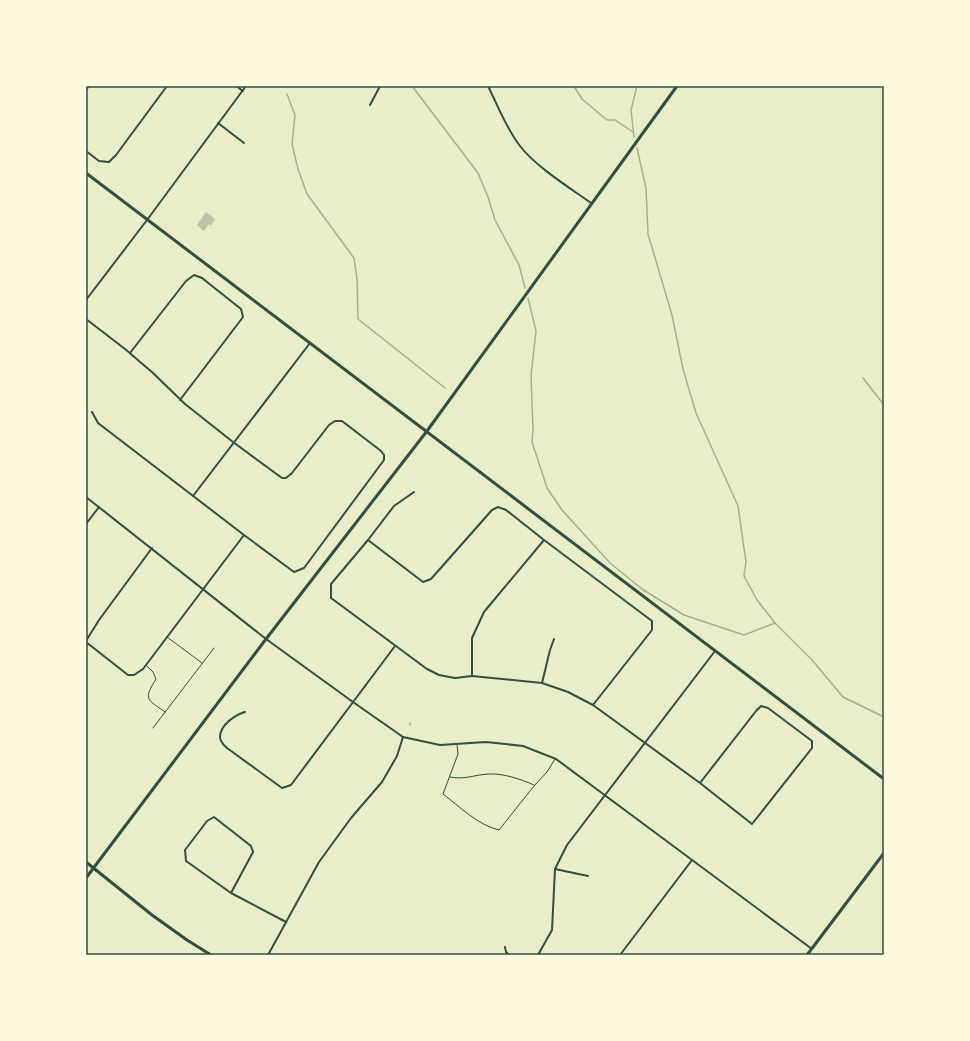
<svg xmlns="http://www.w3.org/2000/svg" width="970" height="1041" font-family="'Alegreya Sans',sans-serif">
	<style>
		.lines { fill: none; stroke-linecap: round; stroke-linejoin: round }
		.stream { stroke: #a3b18a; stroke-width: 1.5 }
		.building { fill: #bcc5a7 }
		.service { stroke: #344e41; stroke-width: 1 }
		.minor { stroke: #344e41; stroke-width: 2 }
		.tertiary { stroke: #344e41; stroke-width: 3 }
		.secondary { stroke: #344e41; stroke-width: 3 }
		.neatline { fill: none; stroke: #344e41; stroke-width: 1.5 }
	</style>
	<rect width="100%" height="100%" fill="#e9edc9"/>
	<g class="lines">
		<g class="stream">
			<polyline points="412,86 478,173 488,197 495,220 519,265 525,288"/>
			<polyline points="574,86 582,99 607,120 615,120 633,132"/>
			<polyline points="287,94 295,115 292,144 298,169 307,194 354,258 357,279 358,319 445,388"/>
			<polyline points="634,137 631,110 637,86"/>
			<polyline points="637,148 646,188 648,234 672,315 683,369 696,413 738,506 746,562 744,576 757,600 775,623 812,660 843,697 884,717"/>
			<polyline points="528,298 536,331 531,375 533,429 532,442 547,488 562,510 610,563 642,589 684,615 744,635 775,623"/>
			<polyline points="863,378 884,405"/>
			<polyline points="410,725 410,723"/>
		</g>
	</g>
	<polygon class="building" points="206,212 215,219 211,226 209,224 204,231 197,225"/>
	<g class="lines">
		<g class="service">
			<polyline points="167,637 202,663"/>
			<path d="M146 665 153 672 156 679C143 700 147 699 165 712"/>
			<polyline points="153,728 214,648"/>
			<path d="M457 745 458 754 443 794C460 807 478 825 499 830L534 786 547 772 555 759"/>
			<path d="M450 777C464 780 474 775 488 774 502 773 521 779 534 785"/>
		</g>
		<g class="minor">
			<polyline points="236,86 243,91"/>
			<path d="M488 86C498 106 506 128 520 146 535 166 570 188 591 203"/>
			<polyline points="86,90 89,86"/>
			<polyline points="370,105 380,86"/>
			<polyline points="218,123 244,143"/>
			<polyline points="86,151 99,161 109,162 116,155 167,86"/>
			<polyline points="86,300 147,220 246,86"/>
			<polyline points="86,319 125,349 153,373 185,404 233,442 282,478 286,478 292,473 329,425 335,421 342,421 381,451 384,455 384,460 304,568 294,572 244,535 98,423 92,412"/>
			<polyline points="130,353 186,281 194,275 202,278 241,309 243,317 180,400"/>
			<polyline points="414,492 394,506 368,540 331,584 331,598 427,669 439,675 455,678 472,676 542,683 568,692 593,705 700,783 752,824 812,748 812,741 768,708 761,706 756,711 700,783"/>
			<polyline points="193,496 310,343"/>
			<polyline points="86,497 266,639 353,702 403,737 440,745 486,742 523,746 556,759 812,949"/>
			<polyline points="86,524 99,507"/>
			<polyline points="368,540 423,582 431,579 492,510 498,507 506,510 544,540 652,621 652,630 593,705"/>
			<polyline points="86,641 99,620 152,548"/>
			<polyline points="86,642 128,675 134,675 143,669 244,535"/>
			<polyline points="472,676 472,638 484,612 544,540"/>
			<polyline points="542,683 550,650 554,639"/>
			<path d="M245 712C235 715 220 725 220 737 220 742 224 745 227 748L282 788 291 785 395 646"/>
			<polyline points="555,869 588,876"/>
			<polyline points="231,893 253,852 251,846 214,817 207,821 185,850 186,861 231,893 286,922"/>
			<polyline points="505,947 506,952 509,955"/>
			<polyline points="268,955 319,862 351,818 382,782 397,756 403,737"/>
			<polyline points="538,955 552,930 555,869 567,845 715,651"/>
			<polyline points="620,955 692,860"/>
		</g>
		<g class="tertiary">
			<polyline points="86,173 884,779"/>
			<polyline points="86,862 152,915 187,940 211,955"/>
			<polyline points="807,955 884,853"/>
		</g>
		<polyline class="secondary" points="86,878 266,639 427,431 677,86"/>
	</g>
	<rect width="970" height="1041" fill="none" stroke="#fefae0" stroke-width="174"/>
	<rect x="87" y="87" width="796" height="867" class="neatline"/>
</svg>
